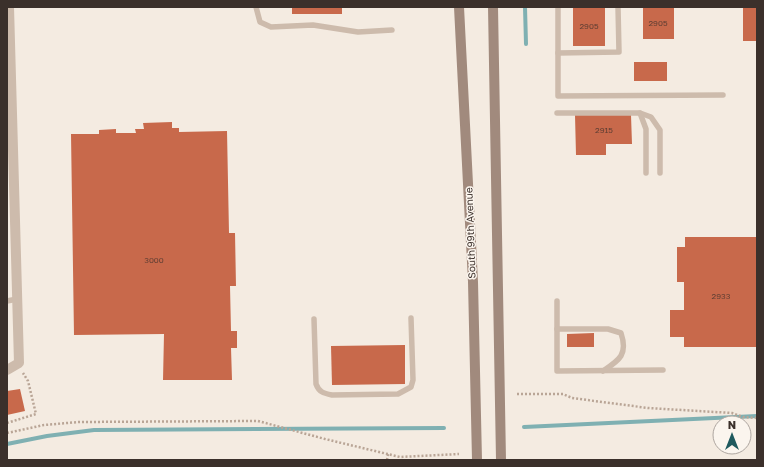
<svg xmlns="http://www.w3.org/2000/svg" width="764" height="467" font-family="'Golos Text',sans-serif">
	<style>
		.lines { fill: none; stroke-linecap: round; stroke-linejoin: round }
		.stream { stroke: #7fb0b2; stroke-width: 4 }
		.building { fill: #c8694b }
		.path { stroke: #b9a596; stroke-width: 2.5; stroke-dasharray: 2 2; stroke-linecap: butt }
		.service { stroke: #cdbbac; stroke-width: 5.5 }
		.minor { stroke: #cdbbac; stroke-width: 10 }
		.secondary { stroke: #a18a7d; stroke-width: 10 }
		.labels { text-anchor: middle; stroke-width: 3; stroke-linejoin: round; paint-order: stroke }
		.number-label { font-size: 8px; fill: #5e3e33 }
		.street-label { font-size: 10px; fill: #3b302b; stroke: #fbf5ee }
	</style>
	<rect width="100%" height="100%" fill="#f4ebe1"/>
	<g class="lines">
		<g class="stream">
			<polyline points="525,7 526,44"/>
			<polyline points="524,427 757,416"/>
			<polyline points="7,444 47,436 94,430 444,428"/>
		</g>
	</g>
	<g class="building">
		<rect x="292" y="7" width="50" height="7"/>
		<rect x="573" y="7" width="32" height="39"/>
		<rect x="643" y="7" width="31" height="32"/>
		<rect x="743" y="7" width="14" height="34"/>
		<rect x="634" y="62" width="33" height="19"/>
		<polygon points="575,115 631,115 632,144 606,144 606,155 576,155"/>
		<polygon points="172,122 172,128 179,128 179,132 227,131 229,233 235,233 236,286 230,286 231,331 237,331 237,348 231,348 232,380 163,380 164,334 74,335 71,134 99,134 99,130 116,129 116,133 136,133 135,129 144,129 143,123"/>
		<polygon points="685,237 757,237 757,347 684,347 684,337 670,337 670,310 684,310 684,282 677,282 677,247 685,247"/>
		<polygon points="594,333 594,347 567,347 567,334"/>
		<polygon points="405,345 405,384 332,385 331,346"/>
		<polygon points="20,389 25,411 7,415 7,391"/>
	</g>
	<g class="lines">
		<g class="path">
			<polyline points="517,394 563,394 572,398 648,408 732,413 743,417 757,418"/>
			<polyline points="7,423 36,414 28,381 23,373"/>
			<polyline points="7,433 44,425 79,422 258,421 325,439 400,457 459,454"/>
			<polyline points="387,460 388,454"/>
		</g>
		<g class="service">
			<polyline points="256,7 260,22 271,27 313,25 358,32 392,30"/>
			<polyline points="558,7 558,96 723,95"/>
			<polyline points="558,53 619,52 618,7"/>
			<polyline points="557,113 640,113 651,117 660,130 660,173"/>
			<polyline points="640,113 646,129 646,173"/>
			<polyline points="7,301 17,299"/>
			<polyline points="557,301 557,371 663,370"/>
			<path d="M314 319 316 384C319 392 323 393 332 395L398 394 411 387 413 380 411 318"/>
			<path d="M557 329H608L621 333C628 354 620 360 603 371"/>
		</g>
		<polyline class="minor" points="7,370 19,363 9,7"/>
		<g class="secondary">
			<polyline points="459,7 473,282 477,460"/>
			<polyline points="493,7 501,460"/>
		</g>
	</g>
	<g class="labels">
		<g class="number-label">
			<text x="658" y="26">2905</text>
			<text x="589" y="29">2905</text>
			<text x="604" y="133">2915</text>
			<text x="154" y="263">3000</text>
			<text x="721" y="299">2933</text>
		</g>
		<g class="street-label">
			<text transform="translate(470 233) rotate(-92)" y="4">South 99th Avenue</text>
		</g>
	</g>
	<rect width="764" height="467" fill="none" stroke="#3b302b" stroke-width="16"/>
	<g transform="translate(732 435)"><circle r="19" fill="#fbf5ee" stroke="#aea6a0"/>
	<path d="M0-3L7 15L0 10L-7 15Z" fill="#1f5a5e"/>
	<text y="-6" font-size="11" font-weight="bold" text-anchor="middle" fill="#3b302b">N</text>
	</g>
</svg>
